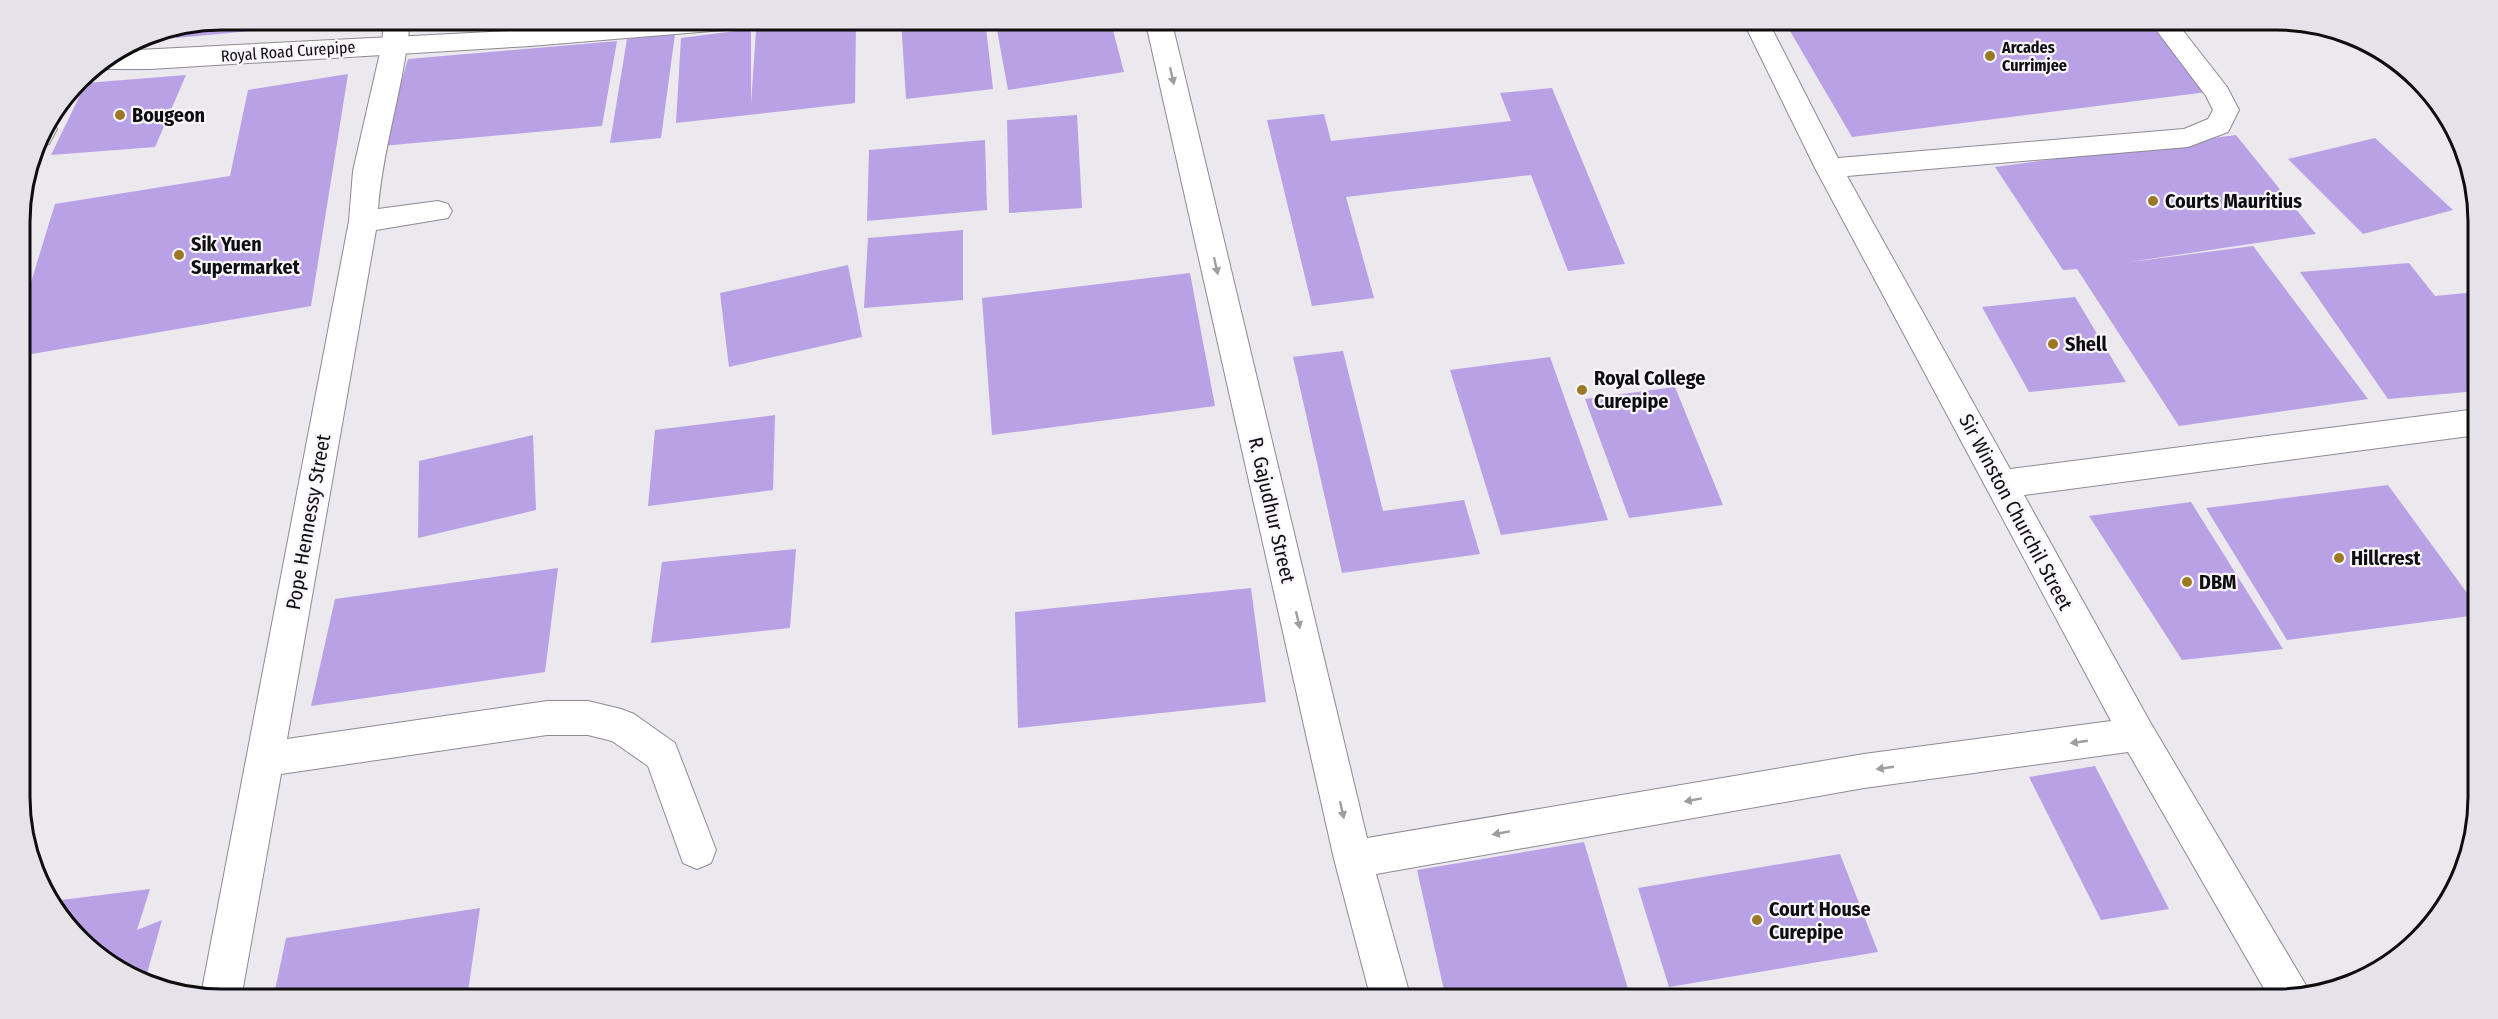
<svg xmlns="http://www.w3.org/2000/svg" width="2498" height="1019" font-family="'Fira Sans Condensed',sans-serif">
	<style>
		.building { fill: #b8a1e5 }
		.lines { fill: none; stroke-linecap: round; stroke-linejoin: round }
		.minor-casing { stroke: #8d8a91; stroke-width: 2 }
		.major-casing { stroke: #8d8a91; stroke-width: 2 }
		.minor { fill: #fff; fill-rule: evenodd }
		.major { fill: #fff; fill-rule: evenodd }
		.oneway { fill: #9f9e9f }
		.poi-dot { fill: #9c7824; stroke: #f8f5fc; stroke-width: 2 }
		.labels { text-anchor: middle; stroke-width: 4.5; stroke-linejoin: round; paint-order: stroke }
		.far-poi-label { font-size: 16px; font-weight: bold; fill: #0e0d0f; stroke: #f8f5fc; text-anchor: start }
		.far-street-label { font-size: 16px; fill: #0e0d0f; stroke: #f8f5fc }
		.poi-label { font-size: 20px; font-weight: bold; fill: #0e0d0f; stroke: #f8f5fc; text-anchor: start }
		.street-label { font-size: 20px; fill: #0e0d0f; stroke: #f8f5fc }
		.rim { fill: none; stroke: #0e0d0f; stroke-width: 3 }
	</style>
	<rect width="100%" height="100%" fill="#ebe8ee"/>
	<g class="building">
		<polygon points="222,19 318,19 316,25 176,38 180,28"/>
		<polygon points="901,19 985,19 993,89 906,99"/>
		<polygon points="995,19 1110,19 1124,72 1008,90"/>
		<polygon points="1783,19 2146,19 2207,92 1852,137"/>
		<polygon points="856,21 855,103 676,123 681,38 751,29 751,104 756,31"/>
		<polygon points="675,34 661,138 610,143 627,39"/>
		<polygon points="617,41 602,126 382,146 408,59"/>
		<polygon points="348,74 311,306 20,356 20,318 55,204 230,176 248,90"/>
		<polygon points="186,75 155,147 51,155 86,83"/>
		<polygon points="1552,88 1625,264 1568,271 1531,175 1346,197 1374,298 1312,306 1267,120 1324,114 1331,141 1511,121 1500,93"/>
		<polygon points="1077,115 1082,208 1009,213 1007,120"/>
		<polygon points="2236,135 2316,234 2123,263 2253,246 2368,399 2179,426 2077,269 2063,270 1995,167"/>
		<polygon points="2375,138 2453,210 2363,234 2288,159"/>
		<polygon points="985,140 987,210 867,221 869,150"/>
		<polygon points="963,230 963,300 864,308 868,238"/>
		<polygon points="2409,263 2435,296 2477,292 2477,391 2388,399 2300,272"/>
		<polygon points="848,265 862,337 729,367 720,293"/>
		<polygon points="1190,273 1215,406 992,435 982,298"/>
		<polygon points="2075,297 2126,382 2029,392 1982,307"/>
		<polygon points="1343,351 1383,511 1464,500 1480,554 1342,573 1293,357"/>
		<polygon points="1550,357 1608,520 1501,535 1450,370"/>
		<polygon points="1675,387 1723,505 1629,518 1585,399"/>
		<polygon points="775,415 773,490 648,506 655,430"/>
		<polygon points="533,435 536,510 418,538 419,461"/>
		<polygon points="2388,485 2478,608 2478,615 2287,640 2206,508"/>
		<polygon points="2191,502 2283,649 2182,660 2089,516"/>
		<polygon points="796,549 790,628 651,643 662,562"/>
		<polygon points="558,568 545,672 311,706 335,599"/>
		<polygon points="1251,588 1266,702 1018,728 1015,612"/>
		<polygon points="2095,766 2169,909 2101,920 2029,777"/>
		<polygon points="1584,842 1631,999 1446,999 1417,870"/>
		<polygon points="1840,854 1878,952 1669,987 1638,888"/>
		<polygon points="150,889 137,930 162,920 144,984 62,921 53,901"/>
		<polygon points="480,908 467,999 273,999 286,938"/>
	</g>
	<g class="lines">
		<g class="minor-casing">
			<g id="minor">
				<path d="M384 19H410C405 83 383 145 378 209L438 201 448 204 452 211 448 218 376 230 287 739 547 701H588L621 709 634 714 675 743 716 850 711 863 697 869 683 863 648 766 612 741 588 735H547L281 774 241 999 222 1000 201 995 349 221 353 171 382 44Z"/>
				<polygon points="1145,19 1171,19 1367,838 1864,754 2111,721 1815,168 1742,19 1767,19 1838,158 2184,129 2208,119 2213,110 2206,96 2148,19 2174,19 2227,87 2239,110 2228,132 2188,147 1847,176 2010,469 2477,409 2477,435 2024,495 2150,722 2310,992 2289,999 2270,999 2128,752 1864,788 1376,874 1411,999 1371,999 1334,859"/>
				<polygon points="49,121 53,122 57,129 49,144 37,146 40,133"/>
			</g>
		</g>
		<g class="major-casing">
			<polygon id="major" points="653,19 772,19 769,25 760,27 530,46 150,69 105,69 95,65 118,51 530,30"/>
		</g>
		<use href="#minor" class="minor"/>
		<use href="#major" class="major"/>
	</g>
	<defs><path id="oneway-solid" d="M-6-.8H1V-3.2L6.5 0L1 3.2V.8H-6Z" transform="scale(1.5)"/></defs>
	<g class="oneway">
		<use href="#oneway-solid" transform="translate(1172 76) rotate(77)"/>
		<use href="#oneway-solid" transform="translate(1216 266) rotate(77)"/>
		<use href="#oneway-solid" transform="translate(1298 620) rotate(77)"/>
		<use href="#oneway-solid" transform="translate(2079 742) rotate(172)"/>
		<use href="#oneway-solid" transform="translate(1885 768) rotate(172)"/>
		<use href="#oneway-solid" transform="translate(1693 800) rotate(170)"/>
		<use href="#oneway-solid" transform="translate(1342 810) rotate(77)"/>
		<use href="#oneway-solid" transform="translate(1501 833) rotate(170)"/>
	</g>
	<g class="poi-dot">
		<circle cx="1990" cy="56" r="6"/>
		<circle cx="120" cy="115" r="6"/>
		<circle cx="2153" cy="201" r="6"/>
		<circle cx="179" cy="255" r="6"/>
		<circle cx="2053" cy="344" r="6"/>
		<circle cx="1582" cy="390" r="6"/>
		<circle cx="2339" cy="558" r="6"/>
		<circle cx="2187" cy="582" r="6"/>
		<circle cx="1757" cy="920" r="6"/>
	</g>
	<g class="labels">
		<g class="far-poi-label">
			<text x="2002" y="53">Arcades<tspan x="2002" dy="18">Currimjee</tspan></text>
		</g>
		<g class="far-street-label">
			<text transform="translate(288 51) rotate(-4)" y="6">Royal Road Curepipe</text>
		</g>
		<g class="poi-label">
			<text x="132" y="122">Bougeon</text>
			<text x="2165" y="208">Courts Mauritius</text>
			<text x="191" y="251">Sik Yuen<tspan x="191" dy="23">Supermarket</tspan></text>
			<text x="2065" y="351">Shell</text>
			<text x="1594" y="385">Royal College<tspan x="1594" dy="23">Curepipe</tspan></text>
			<text x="2351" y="565">Hillcrest</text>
			<text x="2199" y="589">DBM</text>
			<text x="1769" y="916">Court House<tspan x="1769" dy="23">Curepipe</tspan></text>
		</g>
		<g class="street-label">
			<text transform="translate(1272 510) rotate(77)" y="7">R. Gajudhur Street</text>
			<text transform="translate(2016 512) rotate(62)" y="7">Sir Winston Churchil Street</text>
			<text transform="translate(308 522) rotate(-80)" y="7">Pope Hennessy Street</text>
		</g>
	</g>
	<path d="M0 0H2498V1019H0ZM222 30H2276A192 192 0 0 1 2468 222V797A192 192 0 0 1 2276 989H222A192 192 0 0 1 30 797V222A192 192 0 0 1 222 30Z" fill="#e5e2e9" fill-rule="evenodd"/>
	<path class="rim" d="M222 30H2276A192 192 0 0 1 2468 222V797A192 192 0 0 1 2276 989H222A192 192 0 0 1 30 797V222A192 192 0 0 1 222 30Z"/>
</svg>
